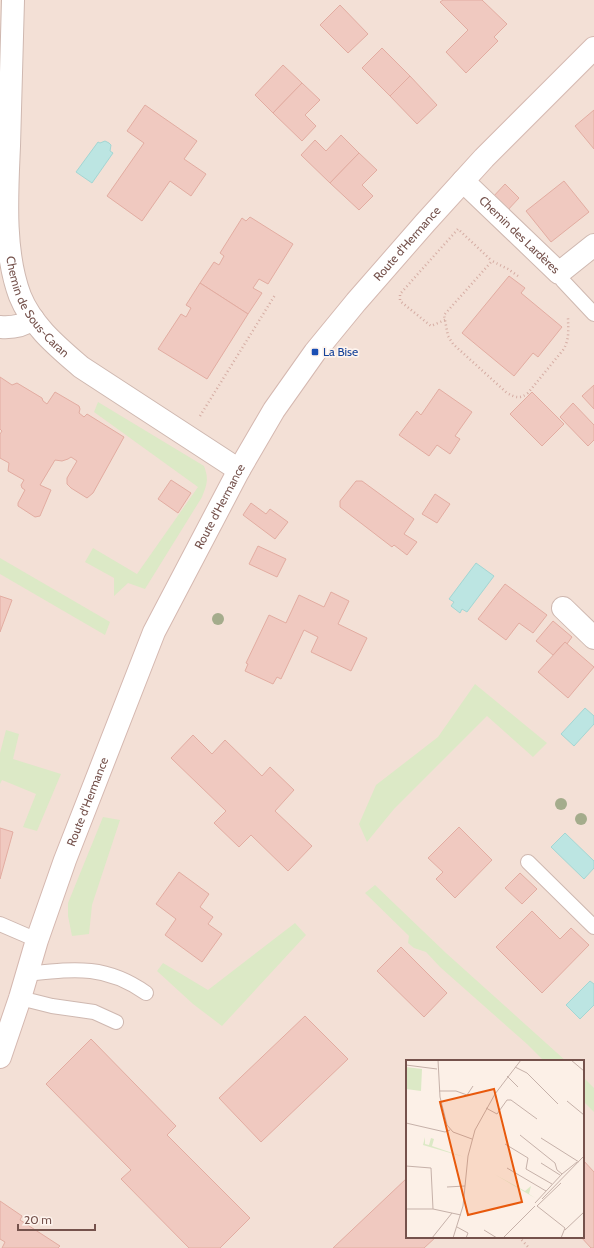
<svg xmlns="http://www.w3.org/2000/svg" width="594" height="1248" font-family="Cabin,sans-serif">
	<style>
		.residential { fill: #f3e0d6; fill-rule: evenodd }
		.green { fill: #dce9c6 }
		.water { fill: #bce5e2; stroke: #a3d6d3 }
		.building { fill: #f0c9c0; stroke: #e2aca1 }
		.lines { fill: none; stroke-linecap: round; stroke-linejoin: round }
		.lane-casing { stroke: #cfb8b0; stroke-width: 16 }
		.street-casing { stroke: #cfb8b0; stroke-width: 24 }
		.secondary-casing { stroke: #d5b8b0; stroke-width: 24 }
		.path { stroke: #d5aca3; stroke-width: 2.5; stroke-dasharray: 1 3; stroke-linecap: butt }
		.lane { stroke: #fff; stroke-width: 14 }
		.street { stroke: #fff; stroke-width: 22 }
		.secondary { stroke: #fff; stroke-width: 22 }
		.tree { fill: #a4ac8c }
		.transit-dot { fill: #1a4fb4; stroke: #fef4ee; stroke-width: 1.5 }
		.labels { text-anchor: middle; stroke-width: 3.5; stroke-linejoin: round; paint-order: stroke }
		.street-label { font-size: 12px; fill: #75524c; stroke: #fef4ee }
		.transit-label { font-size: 12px; fill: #164399; stroke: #fef4ee; text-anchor: start }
		.inset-road { fill: none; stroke: #c6b1a9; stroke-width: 1 }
		.view { fill: #e8590c; fill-opacity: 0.15; stroke: #e8590c; stroke-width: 2 }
		.inset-edge { fill: none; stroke: #75524c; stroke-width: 2 }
	</style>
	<rect width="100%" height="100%" fill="#fcf0e7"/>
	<path class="residential" d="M0 0H594V1248H0ZM407 1061H583V1237H407Z"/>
	<g class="green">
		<path d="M98 402 204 466C209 479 207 484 202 497L145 589 128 583 114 596V578L85 562 93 548 137 574 198 487 94 412Z"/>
		<polygon points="0,558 110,622 105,635 0,574"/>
		<polygon points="475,684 547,743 533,757 487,716 394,809 367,842 359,824 376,785 438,737"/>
		<polygon points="6,730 19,734 13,759 61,774 37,831 23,827 36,794 2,780 0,784 0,753"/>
		<polygon points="103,817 120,820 92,905 89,934 72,936 68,916 68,903"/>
		<polygon points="375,885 446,953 566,1061 544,1061 527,1044 440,967 426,952 414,948 408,943 409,936 365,893"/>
		<polygon points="295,923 306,935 222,1026 193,1004 157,971 163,963 208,990"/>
		<polygon points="583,1077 594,1088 594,1112 583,1101"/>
	</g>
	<g class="water">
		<polygon points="105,141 109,143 111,145 110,151 113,153 92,183 76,172 98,142 100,143"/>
		<polygon points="476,563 494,576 467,612 462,609 460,613 451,606 454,602 449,599"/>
		<polygon points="585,708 594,716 594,724 574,746 561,734"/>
		<polygon points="565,833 594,861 594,868 584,879 551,847"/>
		<polygon points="590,981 594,984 594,1005 580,1019 566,1005"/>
	</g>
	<g class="building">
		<polygon points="443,0 482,0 507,24 494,37 498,41 466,73 446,52 468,30 440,2"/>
		<polygon points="340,5 368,34 348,53 320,25"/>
		<polygon points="382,48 410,76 390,96 362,68"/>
		<polygon points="283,65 302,83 273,113 255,95"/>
		<polygon points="410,76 437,105 417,124 390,96"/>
		<polygon points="302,83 320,100 305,115 316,126 302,141 273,113"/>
		<polygon points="145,105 197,141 184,159 206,174 191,196 170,181 142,221 107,196 144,143 127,131"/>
		<polygon points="594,110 594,149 575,126"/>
		<polygon points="341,135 359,153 330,183 301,155 315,140 326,151"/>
		<polygon points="359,153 377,170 362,185 373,196 359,210 330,183"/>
		<polygon points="564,181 589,212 551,242 526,211"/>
		<polygon points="505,184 519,198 506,212 492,198"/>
		<polygon points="250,217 293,244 268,284 259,279 253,288 262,293 248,314 200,283 214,262 219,265 224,256 220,253 242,218 246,221"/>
		<polygon points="509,276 525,288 521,293 562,327 538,357 533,353 514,376 462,333"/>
		<polygon points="200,283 248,314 207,379 158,349 181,314 186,317 191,308 186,305"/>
		<polygon points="0,377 12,385 17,383 42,398 43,401 47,404 55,392 79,406 80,409 79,413 84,417 87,414 124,437 93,493 87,498 71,488 67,484 67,478 77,461 71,457 68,459 62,461 55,460 40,485 51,490 40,516 35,517 18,506 18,503 25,490 22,488 21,485 24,480 8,471 9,463 0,458 0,434 2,431 0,429"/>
		<polygon points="594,385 594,409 582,396"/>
		<polygon points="439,389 472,412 455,436 460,439 450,454 437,445 429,456 399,435 417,411 421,415"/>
		<polygon points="532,392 564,424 542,446 510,414"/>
		<polygon points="573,403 594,425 594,440 588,446 560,417"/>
		<polygon points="171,480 191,493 178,513 158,499"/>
		<polygon points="356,481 362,481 414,519 404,534 417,542 407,555 394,545 392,547 340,507 340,501"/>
		<polygon points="435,494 450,504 437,523 422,514"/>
		<polygon points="251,503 266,514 270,509 288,522 275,539 243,515"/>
		<polygon points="258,546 286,559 277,577 249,564"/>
		<polygon points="505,584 547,615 533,633 519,623 506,640 478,619"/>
		<polygon points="331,592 349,601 338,624 367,638 351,671 311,652 318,637 304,630 281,679 277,677 273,684 245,671 248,664 246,663 269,615 286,623 299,595 324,607"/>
		<polygon points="0,596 12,600 0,632"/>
		<polygon points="553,621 572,637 567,644 565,642 553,655 536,641"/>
		<polygon points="565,642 594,667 568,698 538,672"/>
		<polygon points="193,735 212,754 225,740 262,776 270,767 294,790 275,811 312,846 288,871 251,835 239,847 214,823 226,811 171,758"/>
		<polygon points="459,827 492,860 455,898 436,879 443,872 428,858"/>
		<polygon points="0,828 13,832 0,879"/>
		<polygon points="179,872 209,894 200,907 213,917 208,924 222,934 202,962 165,935 176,919 156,904"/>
		<polygon points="520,873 537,889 522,904 505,888"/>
		<polygon points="532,911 560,939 571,928 589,945 542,993 496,947"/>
		<polygon points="401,947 447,993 424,1017 377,971"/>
		<polygon points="305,1016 348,1059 261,1142 219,1098"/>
		<polygon points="91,1039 176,1126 167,1135 250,1218 220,1248 189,1248 121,1179 131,1170 46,1084"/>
		<polygon points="583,1160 594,1172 594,1248 591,1248 581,1237 583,1237"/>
		<polygon points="407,1178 407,1237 436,1237 424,1248 333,1248"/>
		<polygon points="0,1201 22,1216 20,1220 60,1246 58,1248 2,1248 5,1242 0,1239"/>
	</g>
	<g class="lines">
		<g class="lane-casing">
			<g id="lane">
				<polyline points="559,273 563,281 594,314"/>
				<polyline points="528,862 594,927"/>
				<polyline points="0,924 37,940"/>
				<path d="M27 974C73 969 105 964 146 993"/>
				<polyline points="20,998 52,1006 94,1012 116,1022"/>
			</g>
		</g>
		<g class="street-casing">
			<g id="street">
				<path id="s1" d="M13 0C12 49 10 97 9 146 7 193 3 251 20 296 32 326 58 347 81 367L239 470"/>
				<path id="s2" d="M463 181 559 273 594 245"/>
				<path d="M0 327C12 328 23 326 33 319"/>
				<polyline points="563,608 594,638"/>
			</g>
		</g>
		<g class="secondary-casing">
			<g id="secondary">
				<path id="s3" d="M0 1057 20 998 37 940 65 860 154 632 239 470 274 410 315 352 356 302 425 223 484 158 594 48"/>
			</g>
		</g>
		<g class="path">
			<path d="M518 276 508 269 492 261 444 315 448 336 453 344 507 393C516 398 520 399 528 393L563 350C570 339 568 329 568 316"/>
			<polyline points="445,320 431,326 400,301 400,294 458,229 492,261"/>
			<polyline points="200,416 275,295"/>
			<polyline points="519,1237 529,1248"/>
		</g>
		<use href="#lane" class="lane"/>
		<use href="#street" class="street"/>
		<use href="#secondary" class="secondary"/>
	</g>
	<g class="tree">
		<circle cx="218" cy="619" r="6"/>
		<circle cx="561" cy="804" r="6"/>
		<circle cx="581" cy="819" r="6"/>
	</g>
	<rect class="transit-dot" x="311" y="348" width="8" height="8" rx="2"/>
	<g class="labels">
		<g class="street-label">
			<text dy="4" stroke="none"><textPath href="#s2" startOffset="78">Chemin des Lardères</textPath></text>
			<text dy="4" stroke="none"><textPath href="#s3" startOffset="918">Route d'Hermance</textPath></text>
			<text dy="4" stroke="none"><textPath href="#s1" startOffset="315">Chemin de Sous-Caran</textPath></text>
			<text dy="4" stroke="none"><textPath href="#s3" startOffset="594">Route d'Hermance</textPath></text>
			<text dy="4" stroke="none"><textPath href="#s3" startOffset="270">Route d'Hermance</textPath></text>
		</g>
		<g class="transit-label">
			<text x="323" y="356">La Bise</text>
		</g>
	</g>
	<g transform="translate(406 1060)">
		<rect width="178" height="178" fill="#fcf0e7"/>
		<path d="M0 7 16 9 15 31 0 29ZM19 77V84L23 85 25 78 28 79 26 86 58 97 17 85ZM88 114 119 131 125 126 123 134 129 138Z" fill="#dce9c6"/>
		<path class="inset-road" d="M32 0 34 37 41 65 47 72 66 79M165 0 178 11M0 5 31 9M109 7 121 13 152 44M101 16 112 27M33 31H50L61 35 67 26M161 41 178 55M80 48 91 54 101 40H105L131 59M0 63 39 72 44 70M114 75 149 103 151 110 156 114M135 78 173 102M99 84 122 98 120 109 146 124M135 103 154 115M0 106 25 108 27 149 55 155M101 108 140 131M41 127 59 126M136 139 178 96M129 143 156 114 171 102M131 146 155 123M131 146 159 168 155 178M0 149H27M51 167 62 173 60 178M78 170 91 178M159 170 178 152M26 178 46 153M47 178 57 146 62 96 69 70 89 34 115 0M97 178 129 146"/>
		<path class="view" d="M88 29 116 142 62 155 34 42Z"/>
		<rect width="178" height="178" class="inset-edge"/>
	</g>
	<path d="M18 1224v6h77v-6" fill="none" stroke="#75524c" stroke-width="2"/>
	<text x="24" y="1224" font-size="12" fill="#75524c" stroke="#fef4ee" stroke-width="3" paint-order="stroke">20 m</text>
</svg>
